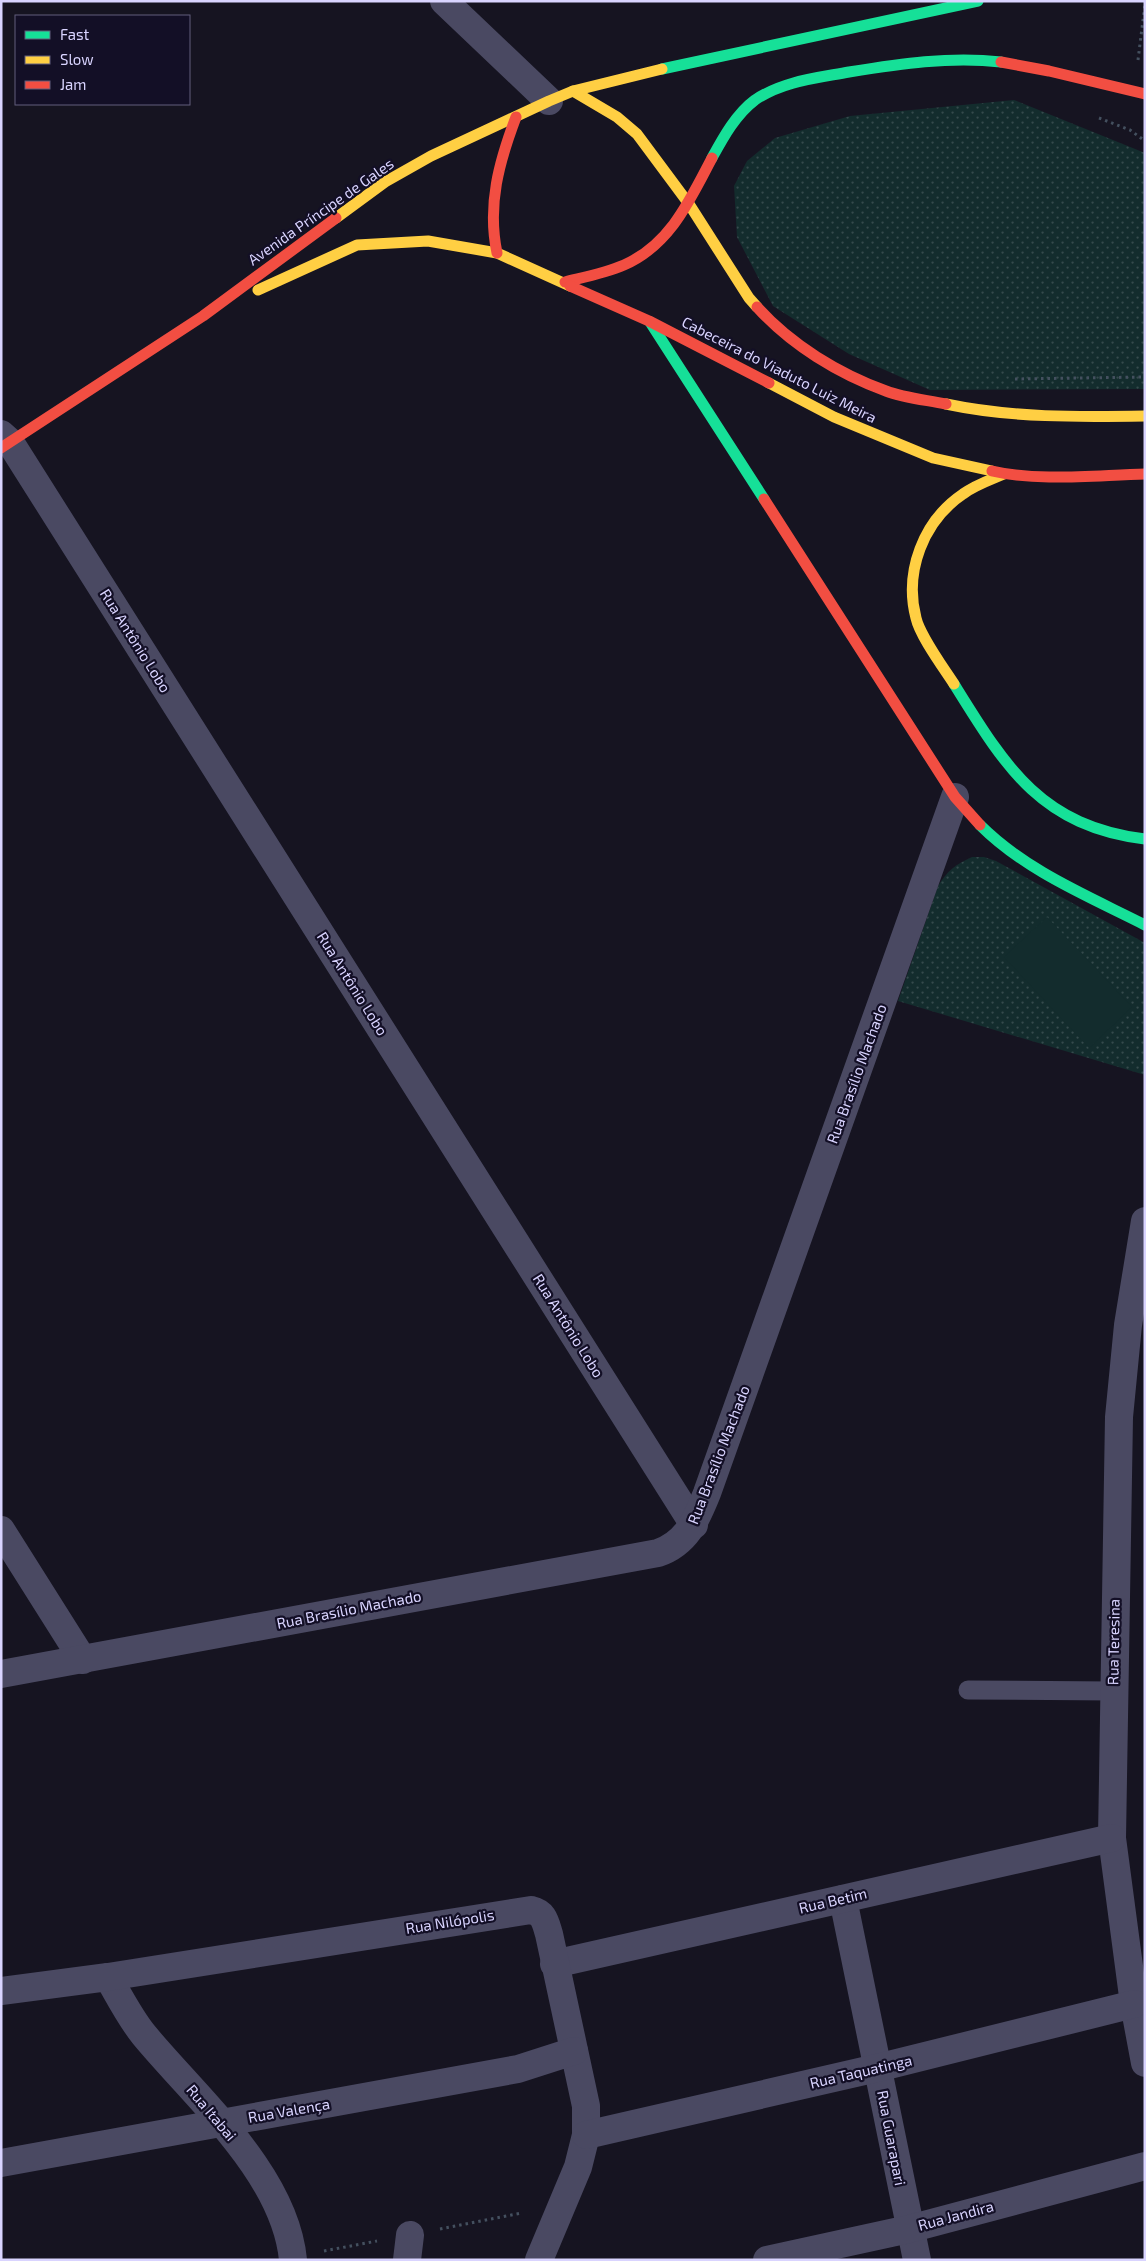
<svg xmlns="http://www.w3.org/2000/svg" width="1146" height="2261" font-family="'Exo 2',sans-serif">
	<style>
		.grass { fill: url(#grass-dots) }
		.pitch { fill: #132c2d }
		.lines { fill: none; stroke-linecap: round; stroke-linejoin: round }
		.path { stroke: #44505f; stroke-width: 3; stroke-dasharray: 2.5 4; stroke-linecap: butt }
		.lane { stroke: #4a4962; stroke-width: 19 }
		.street { stroke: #4a4962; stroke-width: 28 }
		.fast { stroke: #16e098; stroke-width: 11 }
		.slow { stroke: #ffcf43; stroke-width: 11 }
		.jam { stroke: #f24e42; stroke-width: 11 }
		.labels { text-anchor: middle; stroke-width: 4.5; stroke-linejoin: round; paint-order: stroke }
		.street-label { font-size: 15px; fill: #d9d4ff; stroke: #130f26 }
	</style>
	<defs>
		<pattern id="grass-dots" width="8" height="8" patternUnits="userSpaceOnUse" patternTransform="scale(1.25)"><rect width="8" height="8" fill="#132c2d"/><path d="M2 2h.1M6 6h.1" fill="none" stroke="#354a4c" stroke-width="1.8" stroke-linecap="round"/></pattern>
	</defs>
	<rect width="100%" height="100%" fill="#161421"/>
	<g class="grass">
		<polygon points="1014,100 1145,153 1145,389 930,390 849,354 773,306 737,237 734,186 747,161 775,138 850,116"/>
		<path d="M972 857H984L996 861 1145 943V1075L898 1001 938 886C947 871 956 864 972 857Z"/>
	</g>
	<polygon class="pitch" points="1047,917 1132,1007 1089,1048 1004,957"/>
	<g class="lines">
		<g class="path">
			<polyline points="1138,60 1145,4"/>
			<polyline points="1099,118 1130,130 1145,141"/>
			<polyline points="1015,379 1145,377"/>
			<polyline points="440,2229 522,2213"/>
			<polyline points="324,2251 377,2241"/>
		</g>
		<polyline class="lane" points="968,1690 1113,1691"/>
		<g class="street">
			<polyline points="444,1 549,101"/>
			<polyline points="1,434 10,442 694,1525"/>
			<polyline points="1145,1221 1128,1325 1119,1417 1112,1838 1134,2004 1145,2063"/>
			<polyline points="1,1530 83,1660"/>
			<path d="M1 1674 658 1553C687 1543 696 1520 707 1493L955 797"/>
			<polyline points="843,1899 917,2260"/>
			<polyline points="554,1964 1112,1838"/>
			<path d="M108 1977C119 1996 130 2018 144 2035 197 2099 285 2174 293 2260"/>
			<path d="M1 1991 108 1977 531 1910C544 1913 545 1921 549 1934L586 2106V2135L578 2167 539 2260"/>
			<polyline points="586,2135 877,2068 1134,2004"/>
			<polyline points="1,2163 518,2069 574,2051"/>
			<polyline points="407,2260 410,2235"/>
			<polyline points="767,2260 909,2229 1145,2166"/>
		</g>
		<g class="fast">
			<polyline points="662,69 978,1"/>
			<path d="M712 158C723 138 736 114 755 100 783 81 817 78 849 72 899 64 950 56 1001 62"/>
			<polyline points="650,322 764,499"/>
			<path d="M954 684C1005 766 1040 826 1145 839"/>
			<path d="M980 825C1026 871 1088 896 1145 925"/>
		</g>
		<g class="slow">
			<polyline points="573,91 617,117 637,134 689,204 749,298 757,307"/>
			<polyline points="336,218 385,182 431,156 549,101 573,91 662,69"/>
			<polyline points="258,290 357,245 428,241 497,253 570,286"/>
			<polyline points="769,383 834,417 933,458 992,471"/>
			<path d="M946 404C1012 418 1078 417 1145 416"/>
			<path d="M954 684C943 667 920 636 916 618 904 572 923 521 963 494 975 485 990 480 1004 474"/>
		</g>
		<g class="jam">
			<polyline points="1001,62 1049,71 1145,94"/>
			<path d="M497 253C487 205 499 162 516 117"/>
			<path d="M565 282C585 277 605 273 624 265 670 245 690 200 712 158"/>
			<polyline points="570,286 649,321 769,383"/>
			<path d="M757 307C791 345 839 374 886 391 904 398 927 400 946 404"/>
			<polyline points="1,448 203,316 336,218"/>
			<path d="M992 471C1039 482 1097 475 1145 474"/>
			<polyline points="764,499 955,797 980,825"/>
		</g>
	</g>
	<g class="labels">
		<g class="street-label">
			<text transform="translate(321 212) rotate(-35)" y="5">Avenida Príncipe de Gales</text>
			<text transform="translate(779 370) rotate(27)" y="5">Cabeceira do Viaduto Luiz Meira</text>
			<text transform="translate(135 641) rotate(58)" y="5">Rua Antônio Lobo</text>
			<text transform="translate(352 984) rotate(58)" y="5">Rua Antônio Lobo</text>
			<text transform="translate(857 1074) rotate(-70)" y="5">Rua Brasílio Machado</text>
			<text transform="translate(568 1326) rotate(58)" y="5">Rua Antônio Lobo</text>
			<text transform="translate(719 1455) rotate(-69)" y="5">Rua Brasílio Machado</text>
			<text transform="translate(349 1610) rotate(-11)" y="5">Rua Brasílio Machado</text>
			<text transform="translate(1114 1642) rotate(-89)" y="5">Rua Teresina</text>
			<text transform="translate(833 1901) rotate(-13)" y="5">Rua Betim</text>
			<text transform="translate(450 1922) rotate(-9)" y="5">Rua Nilópolis</text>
			<text transform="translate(861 2072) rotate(-13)" y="5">Rua Taquatinga</text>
			<text transform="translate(289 2111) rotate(-10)" y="5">Rua Valença</text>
			<text transform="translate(211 2113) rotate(50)" y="5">Rua Itabai</text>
			<text transform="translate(891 2138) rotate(79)" y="5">Rua Guarapari</text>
			<text transform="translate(956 2216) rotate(-15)" y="5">Rua Jandira</text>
		</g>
	</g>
	<rect width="1146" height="2261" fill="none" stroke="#d9d4ff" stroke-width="5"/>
	<rect x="15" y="15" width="175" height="90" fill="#130f26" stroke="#625e7d"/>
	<rect x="25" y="31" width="25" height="8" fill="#16e098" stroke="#625e7d"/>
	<text x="60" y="40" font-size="15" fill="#d9d4ff">Fast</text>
	<rect x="25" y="56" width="25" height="8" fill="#ffcf43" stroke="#625e7d"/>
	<text x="60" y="65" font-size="15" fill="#d9d4ff">Slow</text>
	<rect x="25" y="81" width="25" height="8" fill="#f24e42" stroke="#625e7d"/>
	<text x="60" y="90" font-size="15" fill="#d9d4ff">Jam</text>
</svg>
